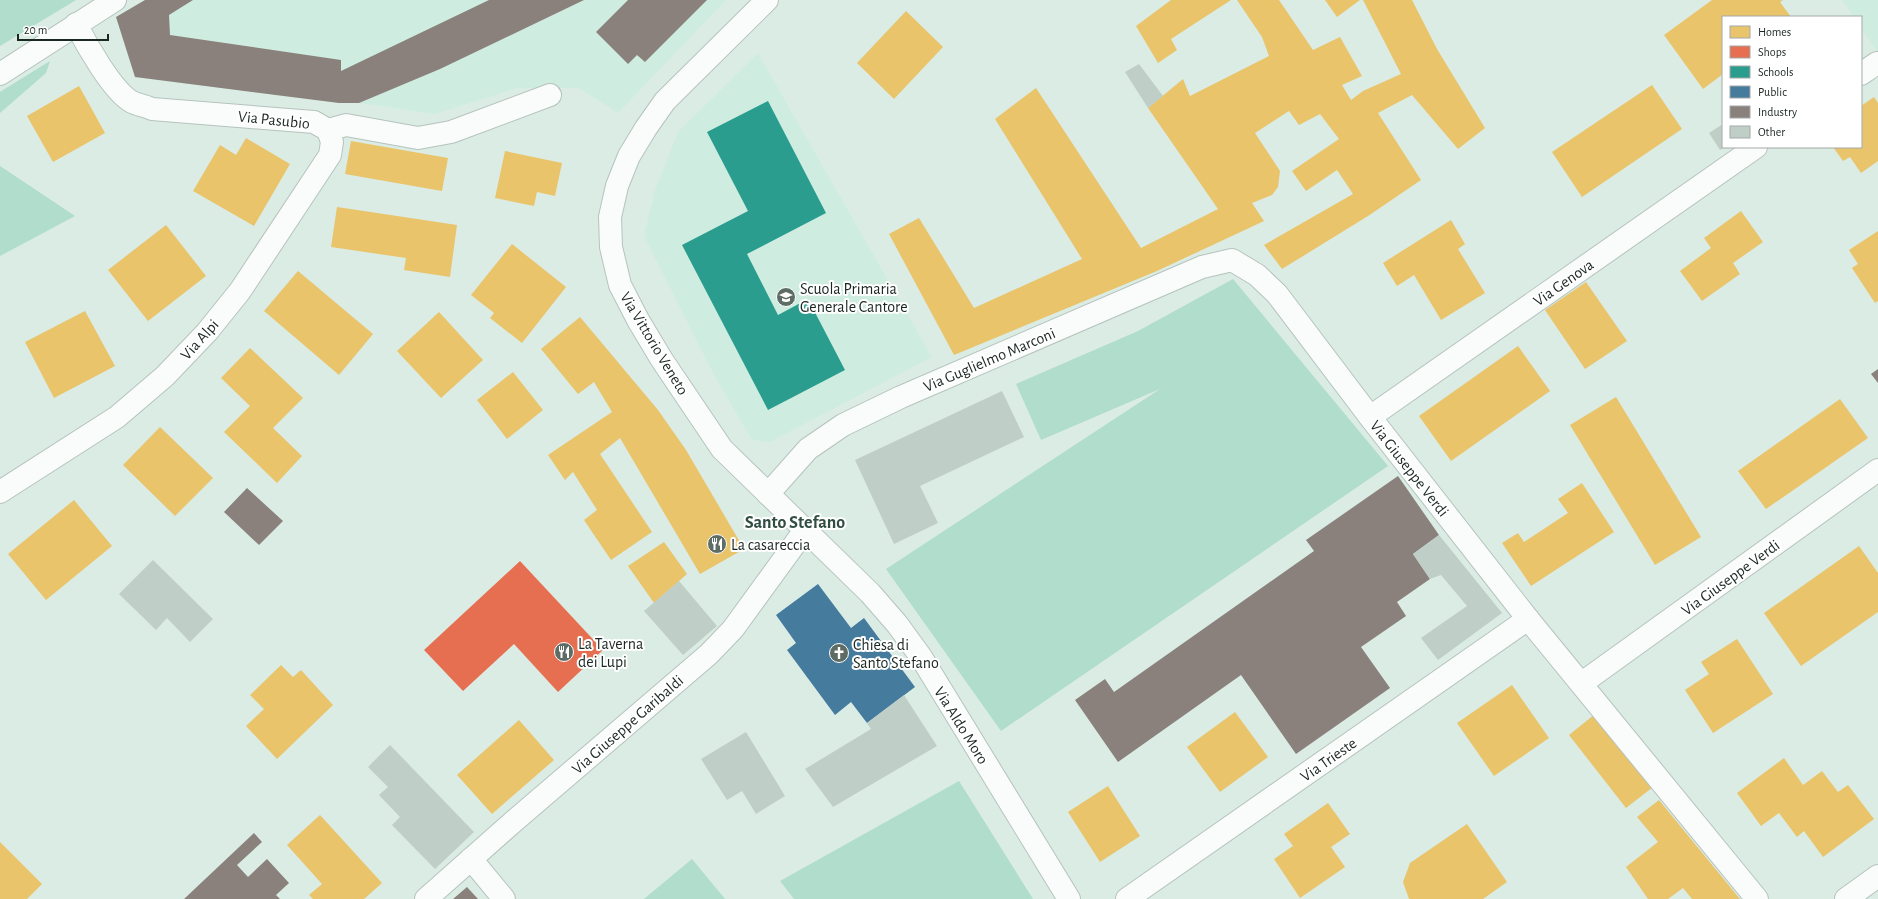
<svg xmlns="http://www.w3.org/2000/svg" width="1878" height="899" font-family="'Alegreya Sans',sans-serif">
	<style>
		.built { fill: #ceede0 }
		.green { fill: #b0ddcc }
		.homes { fill: #e9c46a }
		.shops { fill: #e76f51 }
		.schools { fill: #2a9d8f }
		.public { fill: #457b9d }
		.industry { fill: #8a817c }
		.building { fill: #c0cec8 }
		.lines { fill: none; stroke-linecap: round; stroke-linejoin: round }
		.minor-casing { stroke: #b5c3bd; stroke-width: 24 }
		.minor { stroke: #fafcfb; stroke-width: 22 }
		.labels { text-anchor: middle; stroke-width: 4; stroke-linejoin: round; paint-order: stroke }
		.street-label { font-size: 16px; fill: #1a2722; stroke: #fff }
		.poi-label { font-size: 16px; fill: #1a2722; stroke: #fff; text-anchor: start }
		.quarter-label { font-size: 18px; font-weight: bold; fill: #314e43; stroke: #fff }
	</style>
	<rect width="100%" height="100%" fill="#dbece5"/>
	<g class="built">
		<polygon points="145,0 726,0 618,113 579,88 517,88 435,114 359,103 339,103 135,77 116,17"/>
		<polygon points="1842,0 1878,0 1878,53 1861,28 1861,17 1854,17"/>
		<polygon points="758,53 932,357 770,442 752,440 715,377 644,236 655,190 678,132"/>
	</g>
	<g class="green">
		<polygon points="0,0 76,0 0,46"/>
		<polygon points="50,61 46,73 0,113 0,92"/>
		<polygon points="0,166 75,216 0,256"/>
		<polygon points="1233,279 1388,466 1001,731 886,569 1160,389 1041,440 1016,384 1138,331"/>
		<polygon points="959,781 1033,899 794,899 780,881"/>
		<polygon points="692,859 725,899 644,899"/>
	</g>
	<g class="homes">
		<polygon points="1171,0 1231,0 1171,39 1177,50 1158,63 1136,26"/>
		<polygon points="1237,0 1279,0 1313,50 1340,37 1362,76 1342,85 1351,100 1363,91 1401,74 1363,0 1412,0 1437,49 1485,128 1458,149 1412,95 1378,113 1421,180 1368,216 1282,269 1264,245 1353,194 1337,170 1306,191 1292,171 1339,139 1320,114 1299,125 1289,111 1255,133 1280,171 1278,187 1272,195 1252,203 1264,221 1157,271 954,355 889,234 919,218 974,308 1082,259 995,119 1036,88 1141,248 1218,209 1148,108 1183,79 1190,96 1269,56 1262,37"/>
		<polygon points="1325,0 1360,0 1337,17"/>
		<polygon points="1712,0 1783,0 1780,2 1791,17 1723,17 1723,74 1703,89 1664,35"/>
		<polygon points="906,11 943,47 894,99 857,63"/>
		<polygon points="1652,85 1682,129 1582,197 1552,152"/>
		<polygon points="79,86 105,133 53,162 27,116"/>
		<polygon points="1874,97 1878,103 1878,161 1861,173 1850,157 1843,161 1833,147 1861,147 1861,106"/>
		<polygon points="246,138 290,164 254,226 193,191 220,145 236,155"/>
		<polygon points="351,141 448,158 442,191 345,174"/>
		<polygon points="505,151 562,163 555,196 537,192 534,206 495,198"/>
		<polygon points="337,207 457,225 450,277 404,270 406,258 331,247"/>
		<polygon points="1741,211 1763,242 1733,263 1740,274 1702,301 1680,271 1711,248 1704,238"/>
		<polygon points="1451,220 1465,244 1458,249 1485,293 1441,320 1414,275 1397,286 1383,263"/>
		<polygon points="166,225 206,276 148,321 108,270"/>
		<polygon points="1878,231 1878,301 1875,303 1852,268 1858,264 1849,250"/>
		<polygon points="512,244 566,287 522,343 490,318 494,313 471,295"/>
		<polygon points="298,271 373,334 339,375 264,311"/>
		<polygon points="1586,282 1627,341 1585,369 1545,310"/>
		<polygon points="85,311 115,366 54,398 25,342"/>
		<polygon points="439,312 483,360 441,398 397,351"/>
		<polygon points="580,317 658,410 686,450 744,549 700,574 620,438 600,454 652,532 611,560 584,520 597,510 573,472 565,480 548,455 612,412 594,382 578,394 541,349"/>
		<polygon points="1518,346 1550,391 1451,461 1419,416"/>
		<polygon points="250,348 303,398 273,428 302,456 277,483 224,432 250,406 221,378"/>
		<polygon points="513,372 543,410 507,439 477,400"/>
		<polygon points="1616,397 1701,537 1655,565 1570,425"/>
		<polygon points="1840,399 1868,438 1766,509 1738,471"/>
		<polygon points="160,427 213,478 175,516 123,465"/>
		<polygon points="1582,483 1614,532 1531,586 1502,543 1518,533 1524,542 1568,513 1558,499"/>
		<polygon points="74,500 112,546 46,600 8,554"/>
		<polygon points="664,542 687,574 654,603 628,566"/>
		<polygon points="1859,546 1878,573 1878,612 1801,666 1764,613"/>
		<polygon points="1737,639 1773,694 1713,733 1685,690 1709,674 1701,662"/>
		<polygon points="281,665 293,677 301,670 333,705 277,759 246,726 264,709 250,695"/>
		<polygon points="1512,685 1549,738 1494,776 1457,723"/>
		<polygon points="1235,712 1268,757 1220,792 1187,747"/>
		<polygon points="1595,714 1653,787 1626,808 1569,735"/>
		<polygon points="519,720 554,760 492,814 457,775"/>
		<polygon points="1784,758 1803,785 1822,771 1838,792 1848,785 1874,819 1823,857 1804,831 1797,837 1779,813 1761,826 1737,793"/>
		<polygon points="1108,786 1140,836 1100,862 1068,812"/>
		<polygon points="1659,800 1740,899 1692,899 1683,888 1668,899 1648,899 1626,867 1658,842 1637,817"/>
		<polygon points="1328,803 1350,834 1331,847 1345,867 1300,898 1274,859 1293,846 1284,834"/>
		<polygon points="320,815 382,883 364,899 313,899 309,895 322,884 287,845"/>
		<polygon points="1467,824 1507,882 1483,899 1409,899 1403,882 1410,863"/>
		<polygon points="0,842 42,884 27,899 0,899"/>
	</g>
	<polygon class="shops" points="520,561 603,650 558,692 514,644 463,691 424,650"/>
	<polygon class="schools" points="768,101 826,213 747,254 778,315 808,299 845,370 768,410 682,245 748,211 707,132"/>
	<polygon class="public" points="818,584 851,628 864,618 915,687 867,723 851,702 835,715 787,650 796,643 776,615"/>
	<g class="industry">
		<polygon points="145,0 193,0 169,15 170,35 341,60 341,71 489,0 584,0 440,69 359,103 339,103 135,77 116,17"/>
		<polygon points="628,0 707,0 645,62 637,55 628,64 596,32"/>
		<polygon points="1878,369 1878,383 1871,374"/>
		<polygon points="1398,476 1439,535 1413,554 1430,579 1397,602 1406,616 1361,647 1390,688 1296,754 1241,675 1118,762 1075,700 1105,679 1114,692 1314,551 1306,540"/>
		<polygon points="247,488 283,521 259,545 224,512"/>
		<polygon points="254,833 262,842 237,865 248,877 267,859 289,883 276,895 280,899 184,899"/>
		<polygon points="467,887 478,899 453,899"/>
	</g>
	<g class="building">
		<polygon points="1139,64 1163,96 1148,108 1125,72"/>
		<polygon points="1723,124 1723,148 1720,150 1709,133"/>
		<polygon points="1002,391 1024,437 920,486 938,523 894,544 855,460"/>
		<polygon points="1439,535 1502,613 1438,660 1421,638 1467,606 1441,575 1430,579 1413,554"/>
		<polygon points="153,560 213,619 190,642 167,618 156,630 119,594"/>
		<polygon points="679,581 717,626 683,655 644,611"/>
		<polygon points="904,695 937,746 833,807 805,769 871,729 867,723"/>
		<polygon points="746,732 785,796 756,814 742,791 727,800 701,759"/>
		<polygon points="390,745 474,832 435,869 392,825 400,817 379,795 388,787 368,767"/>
	</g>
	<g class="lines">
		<g class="minor-casing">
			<g id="minor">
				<polyline points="767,0 665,101 646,128 629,156 617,186 610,217 611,247 620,285 638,320 662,360 722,449 870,593 897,624 921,657 1069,899"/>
				<path d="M76 24C86 44 113 92 132 102 138 105 146 106 152 109L314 122 328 130 346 125 418 138 451 132 550 95"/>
				<polyline points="0,74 115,0"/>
				<polyline points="1861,74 1877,63"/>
				<polyline points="1370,417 1756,147"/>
				<polyline points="0,492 117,417 165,376 207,332 240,291 330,155 332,142 328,130"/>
				<polyline points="768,494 808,449 843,425 901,397 1202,267 1232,260 1257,275 1277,294 1370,417 1528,619 1757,899"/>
				<polyline points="1582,683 1878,470"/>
				<polyline points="471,859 504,899"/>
				<polyline points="426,899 513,822 709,654 733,629 805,530"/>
				<polyline points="1127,899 1528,619"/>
				<polyline points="1846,899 1878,876"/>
			</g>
		</g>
		<use href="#minor" class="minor"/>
	</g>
	<defs>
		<g id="school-disc" transform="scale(1)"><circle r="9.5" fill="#5e6c66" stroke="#fff"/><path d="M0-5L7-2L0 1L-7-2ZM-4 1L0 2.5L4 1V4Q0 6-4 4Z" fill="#fff"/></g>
		<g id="restaurant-disc" transform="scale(1)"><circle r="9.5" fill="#5e6c66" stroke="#fff"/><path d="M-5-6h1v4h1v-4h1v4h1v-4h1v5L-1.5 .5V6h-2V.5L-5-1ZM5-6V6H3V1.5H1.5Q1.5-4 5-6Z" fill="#fff"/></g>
		<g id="church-disc" transform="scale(1)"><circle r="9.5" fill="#5e6c66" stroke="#fff"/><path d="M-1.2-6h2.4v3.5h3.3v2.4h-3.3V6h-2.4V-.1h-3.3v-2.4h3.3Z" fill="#fff"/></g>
	</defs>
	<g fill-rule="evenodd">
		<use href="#school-disc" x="786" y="297"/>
		<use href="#restaurant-disc" x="717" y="544"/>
		<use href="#restaurant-disc" x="564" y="652"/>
		<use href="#church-disc" x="839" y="653"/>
	</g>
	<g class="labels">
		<g class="street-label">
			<text transform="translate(274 119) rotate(6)" y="6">Via Pasubio</text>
			<text transform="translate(1563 282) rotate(-35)" y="6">Via Genova</text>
			<text transform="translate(199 339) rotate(-48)" y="6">Via Alpi</text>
			<text transform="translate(655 343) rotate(59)" y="6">Via Vittorio Veneto</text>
			<text transform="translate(989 359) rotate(-23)" y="6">Via Guglielmo Marconi</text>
			<text transform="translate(1410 468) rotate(52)" y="6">Via Giuseppe Verdi</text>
			<text transform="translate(1730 577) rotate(-36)" y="6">Via Giuseppe Verdi</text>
			<text transform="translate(627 724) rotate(-41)" y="6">Via Giuseppe Garibaldi</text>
			<text transform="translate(962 725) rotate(58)" y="6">Via Aldo Moro</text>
			<text transform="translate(1328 759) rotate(-35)" y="6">Via Trieste</text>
		</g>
		<g class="poi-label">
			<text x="800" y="294">Scuola Primaria<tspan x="800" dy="18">Generale Cantore</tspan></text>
			<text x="731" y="550">La casareccia</text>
			<text x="578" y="649">La Taverna<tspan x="578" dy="18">dei Lupi</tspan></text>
			<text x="853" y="650">Chiesa di<tspan x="853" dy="18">Santo Stefano</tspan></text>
		</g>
		<g class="quarter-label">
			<text x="795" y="528">Santo Stefano</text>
		</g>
	</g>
	<rect x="1722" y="16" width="140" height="132" fill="#ffffff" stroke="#a3a9a7"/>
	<rect x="1730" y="26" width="20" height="12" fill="#e9c46a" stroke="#a3a9a7"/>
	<text x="1758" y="36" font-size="12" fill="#1a2722">Homes</text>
	<rect x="1730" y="46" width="20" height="12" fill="#e76f51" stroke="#a3a9a7"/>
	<text x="1758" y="56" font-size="12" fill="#1a2722">Shops</text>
	<rect x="1730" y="66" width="20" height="12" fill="#2a9d8f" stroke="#a3a9a7"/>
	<text x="1758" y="76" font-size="12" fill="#1a2722">Schools</text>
	<rect x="1730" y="86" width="20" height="12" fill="#457b9d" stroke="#a3a9a7"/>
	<text x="1758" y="96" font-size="12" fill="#1a2722">Public</text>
	<rect x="1730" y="106" width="20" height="12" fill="#8a817c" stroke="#a3a9a7"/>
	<text x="1758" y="116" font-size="12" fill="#1a2722">Industry</text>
	<rect x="1730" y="126" width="20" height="12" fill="#c0cec8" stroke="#a3a9a7"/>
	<text x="1758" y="136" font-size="12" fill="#1a2722">Other</text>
	<path d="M18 34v6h90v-6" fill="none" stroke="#1a2722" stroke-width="2"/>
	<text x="24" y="34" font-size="12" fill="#1a2722" stroke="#ffffff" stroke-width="3" paint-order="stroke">20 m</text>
</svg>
